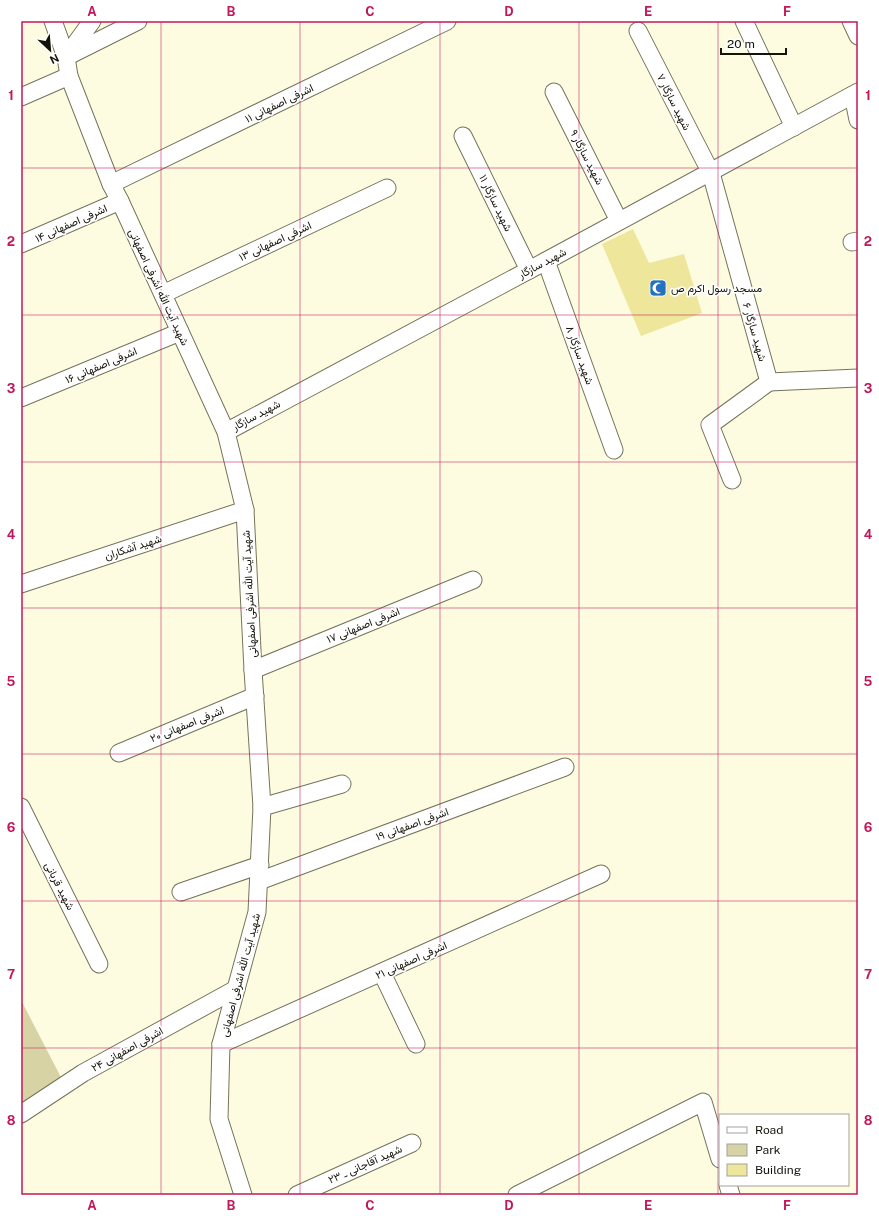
<svg xmlns="http://www.w3.org/2000/svg" width="879" height="1216" font-family="'Public Sans',Vazirmatn,sans-serif">
	<style>
		.green { fill: #d7d3a5 }
		.building { fill: #eee69a }
		.lines { fill: none; stroke-linecap: round; stroke-linejoin: round }
		.minor-casing { stroke: #75735a; stroke-width: 19 }
		.minor { stroke: #fff; stroke-width: 17 }
		.grid { fill: none; stroke: #c2185b; stroke-width: 1; stroke-opacity: 0.55 }
		.labels { text-anchor: middle; stroke-width: 3.5; stroke-linejoin: round; paint-order: stroke }
		.street-label { font-size: 11px; fill: #141309; stroke: #fff }
		.poi-label { font-size: 11px; fill: #141309; stroke: #fff; text-anchor: start }
		.neatline { fill: none; stroke: #c2185b; stroke-width: 1.5 }
		.grid-label { font-size: 13px; text-anchor: middle; font-weight: bold; fill: #c2185b }
	</style>
	<rect width="100%" height="100%" fill="#fefce0"/>
	<polygon class="green" points="21,1000 66,1087 21,1115"/>
	<polygon class="building" points="633,229 649,263 684,254 702,313 641,336 602,244"/>
	<g class="lines">
		<g class="minor-casing">
			<g id="minor">
				<polyline points="53,21 66,57 69,76 111,184 120,201 226,432 245,510 253,670 262,807 257,912 221,1044 219,1119 243,1195"/>
				<polyline points="744,21 794,127"/>
				<polyline points="851,21 858,36"/>
				<polyline points="638,31 711,173 769,382 858,378"/>
				<polyline points="68,54 92,21"/>
				<polyline points="66,57 138,21"/>
				<polyline points="554,92 619,221"/>
				<polyline points="853,95 858,120"/>
				<polyline points="21,97 69,76"/>
				<polyline points="463,136 529,270"/>
				<polyline points="111,184 447,21"/>
				<polyline points="852,242 858,241"/>
				<polyline points="21,244 120,201"/>
				<polyline points="546,261 614,450"/>
				<polyline points="163,294 387,188"/>
				<polyline points="21,398 180,332"/>
				<polyline points="226,432 546,261 858,92"/>
				<polyline points="732,480 710,425 769,382"/>
				<polyline points="21,584 245,510"/>
				<polyline points="253,670 473,580"/>
				<polyline points="119,753 255,696"/>
				<polyline points="21,807 99,964"/>
				<polyline points="262,807 342,784"/>
				<polyline points="259,881 565,767"/>
				<polyline points="181,892 260,865"/>
				<polyline points="382,973 416,1044"/>
				<polyline points="221,1044 601,874"/>
				<polyline points="21,1114 83,1073 236,989"/>
				<polyline points="728,1185 731,1195"/>
				<polyline points="297,1195 412,1143"/>
				<polyline points="517,1195 703,1102 720,1159"/>
			</g>
		</g>
		<use href="#minor" class="minor"/>
	</g>
	<path class="grid" d="M161 21V1195M300 21V1195M440 21V1195M579 21V1195M718 21V1195M21 168H858M21 315H858M21 462H858M21 608H858M21 754H858M21 901H858M21 1048H858"/>
	<defs>
		<g id="mosque-square" transform="scale(0.9)"><rect x="-9" y="-9" width="18" height="18" rx="4" fill="#2471c0" stroke="#fff"/><path d="M3.5-4.9A6 6 0 1 0 3.5 4.9A5 5 0 1 1 3.5-4.9Z" fill="#fff"/></g>
	</defs>
	<g fill-rule="evenodd">
		<use href="#mosque-square" x="658" y="288"/>
	</g>
	<g class="labels">
		<g class="street-label">
			<text transform="translate(674 102) rotate(63)" y="4">شهید سازگار ۷</text>
			<text transform="translate(279 103) rotate(-26)" y="4">اشرفی اصفهانی ۱۱</text>
			<text transform="translate(587 157) rotate(63)" y="4">شهید سازگار ۹</text>
			<text transform="translate(496 203) rotate(64)" y="4">شهید سازگار ۱۱</text>
			<text transform="translate(71 223) rotate(-24)" y="4">اشرفی اصفهانی ۱۴</text>
			<text transform="translate(275 241) rotate(-25)" y="4">اشرفی اصفهانی ۱۳</text>
			<text transform="translate(542 263) rotate(-28)" y="4">شهید سازگار</text>
			<text transform="translate(159 287) rotate(65)" y="4">شهید آیت الله اشرفی اصفهانی</text>
			<text transform="translate(755 332) rotate(74)" y="4">شهید سازگار ۶</text>
			<text transform="translate(580 355) rotate(70)" y="4">شهید سازگار ۸</text>
			<text transform="translate(101 365) rotate(-23)" y="4">اشرفی اصفهانی ۱۶</text>
			<text transform="translate(256 415) rotate(-28)" y="4">شهید سازگار</text>
			<text transform="translate(133 547) rotate(-18)" y="4">شهید آشکاران</text>
			<text transform="translate(249 594) rotate(-93)" y="4">شهید آیت الله اشرفی اصفهانی</text>
			<text transform="translate(363 625) rotate(-22)" y="4">اشرفی اصفهانی ۱۷</text>
			<text transform="translate(187 724) rotate(-22)" y="4">اشرفی اصفهانی ۲۰</text>
			<text transform="translate(412 824) rotate(-20)" y="4">اشرفی اصفهانی ۱۹</text>
			<text transform="translate(60 886) rotate(63)" y="4">شهید قربانی</text>
			<text transform="translate(411 960) rotate(-24)" y="4">اشرفی اصفهانی ۲۱</text>
			<text transform="translate(240 975) rotate(-75)" y="4">شهید آیت الله اشرفی اصفهانی</text>
			<text transform="translate(127 1049) rotate(-29)" y="4">اشرفی اصفهانی ۲۴</text>
			<text transform="translate(365 1164) rotate(-24)" y="4">شهید آقاجانی ـ ۲۳</text>
		</g>
		<g class="poi-label">
			<text x="671" y="292">مسجد رسول اکرم ص</text>
		</g>
	</g>
	<rect width="879" height="1216" fill="none" stroke="#ffffff" stroke-width="44"/>
	<rect x="719" y="1114" width="130" height="72" fill="#ffffff" stroke="#a1a19d"/>
	<rect x="727" y="1127" width="20" height="6" fill="#ffffff" stroke="#a1a19d"/>
	<text x="755" y="1134" font-size="12" fill="#141309">Road</text>
	<rect x="727" y="1144" width="20" height="12" fill="#d7d3a5" stroke="#a1a19d"/>
	<text x="755" y="1154" font-size="12" fill="#141309">Park</text>
	<rect x="727" y="1164" width="20" height="12" fill="#eee69a" stroke="#a1a19d"/>
	<text x="755" y="1174" font-size="12" fill="#141309">Building</text>
	<g transform="translate(50 50) rotate(154)" stroke="#ffffff" stroke-width="3" paint-order="stroke">
	<path d="M0-3L7 15L0 10L-7 15Z" fill="#141309"/>
	<text y="-6" font-size="11" font-weight="bold" text-anchor="middle" fill="#141309">N</text>
	</g>
	<path d="M721 48v6h65v-6" fill="none" stroke="#141309" stroke-width="2"/>
	<text x="727" y="48" font-size="12" fill="#141309" stroke="#ffffff" stroke-width="3" paint-order="stroke">20 m</text>
	<rect x="22" y="22" width="835" height="1172" class="neatline"/>
	<g class="grid-label">
		<text x="92" y="16">A</text>
		<text x="231" y="16">B</text>
		<text x="370" y="16">C</text>
		<text x="509" y="16">D</text>
		<text x="648" y="16">E</text>
		<text x="787" y="16">F</text>
		<text x="11" y="100">1</text>
		<text x="868" y="100">1</text>
		<text x="11" y="246">2</text>
		<text x="868" y="246">2</text>
		<text x="11" y="393">3</text>
		<text x="868" y="393">3</text>
		<text x="11" y="539">4</text>
		<text x="868" y="539">4</text>
		<text x="11" y="686">5</text>
		<text x="868" y="686">5</text>
		<text x="11" y="832">6</text>
		<text x="868" y="832">6</text>
		<text x="11" y="979">7</text>
		<text x="868" y="979">7</text>
		<text x="11" y="1125">8</text>
		<text x="868" y="1125">8</text>
		<text x="92" y="1210">A</text>
		<text x="231" y="1210">B</text>
		<text x="370" y="1210">C</text>
		<text x="509" y="1210">D</text>
		<text x="648" y="1210">E</text>
		<text x="787" y="1210">F</text>
	</g>
</svg>
